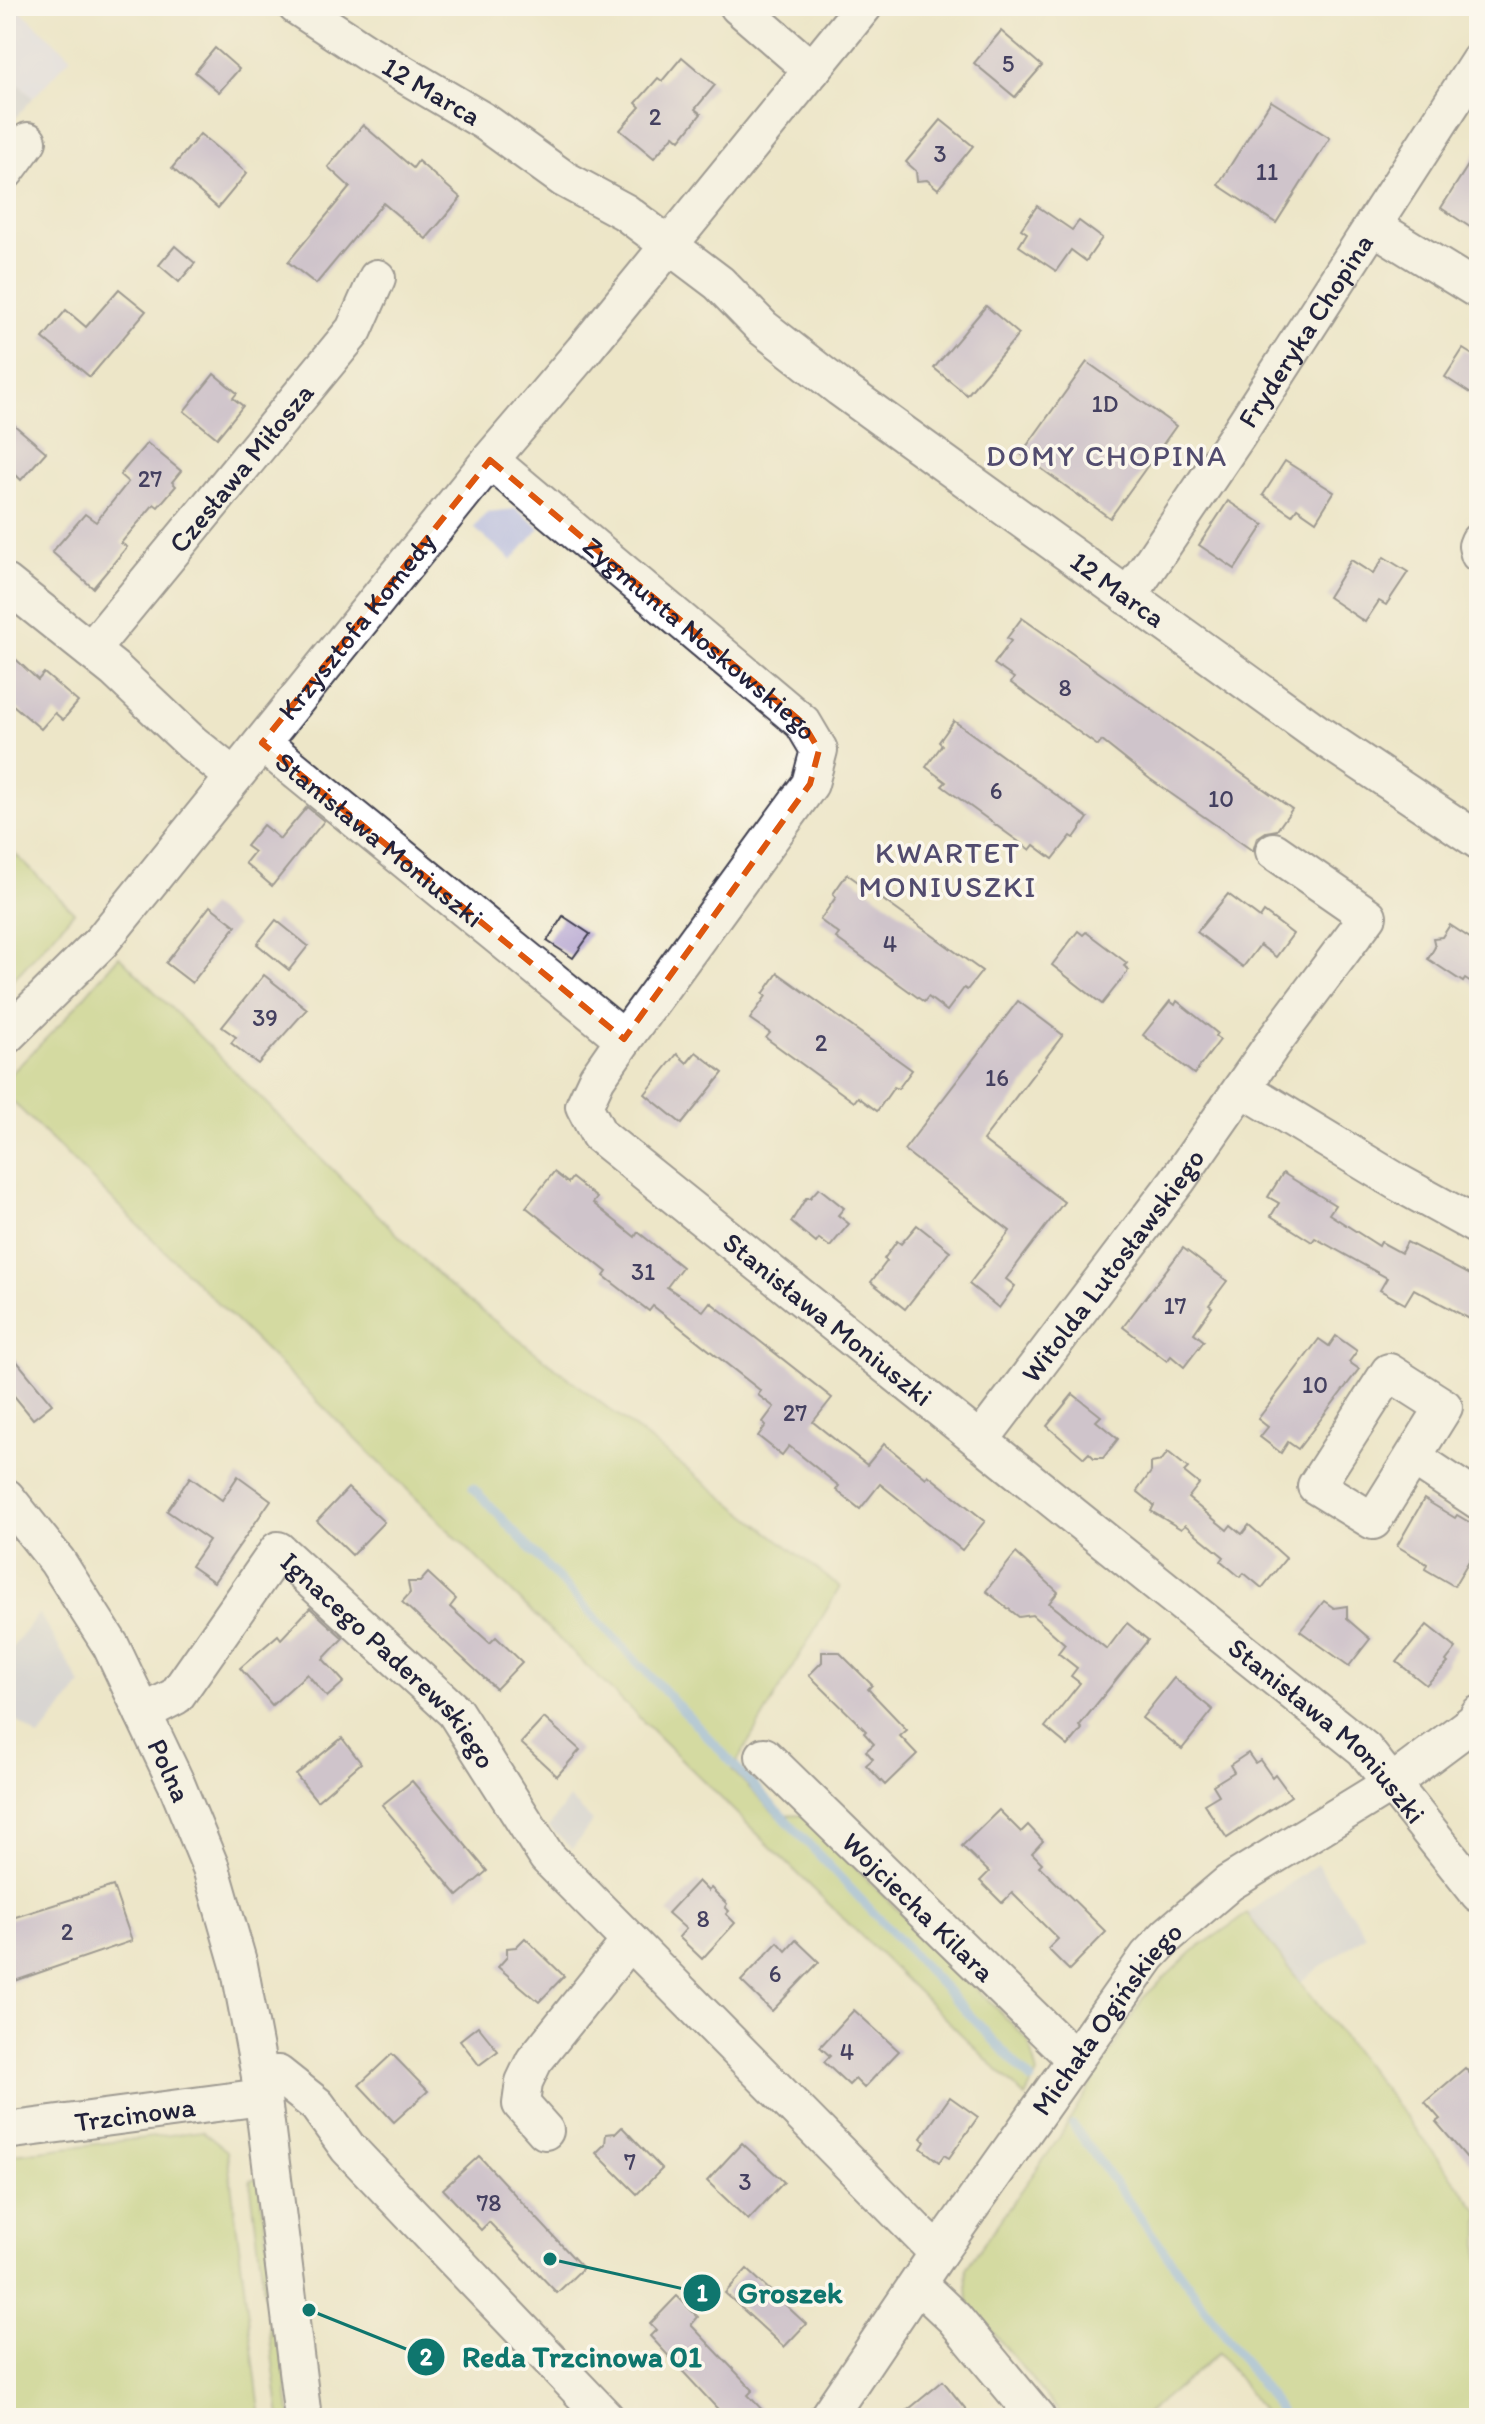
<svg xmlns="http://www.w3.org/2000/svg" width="1485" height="2424" font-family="Itim,sans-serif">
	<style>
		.built { fill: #d8d7f8 }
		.industrial { fill: #bfc2dd }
		.green { fill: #b6cc71; stroke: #6c7756; stroke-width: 2 }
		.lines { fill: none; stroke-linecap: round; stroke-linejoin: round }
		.stream { stroke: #75a8e1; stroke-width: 9 }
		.building { fill: #ac9bcf }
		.minor-casing { stroke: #403f50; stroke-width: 40 }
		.minor { stroke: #fff; stroke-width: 36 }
		.marked { fill: none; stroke: #de560e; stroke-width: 6; stroke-dasharray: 16 10; stroke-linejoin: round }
		.labels { text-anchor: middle; stroke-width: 7; stroke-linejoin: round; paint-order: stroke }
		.number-label { font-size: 24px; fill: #444060 }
		.street-label { font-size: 28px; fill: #22223b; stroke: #fbf7ec }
		.neighbourhood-label { font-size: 30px; letter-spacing: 2px; fill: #524c6f; stroke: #fbf7ec }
		.leader { fill: none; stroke: #0f766e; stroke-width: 3 }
		.callout-dot { fill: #0f766e; stroke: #fbf7ec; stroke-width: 3 }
		.mark-label { font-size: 24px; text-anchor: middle; font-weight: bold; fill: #fff }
		.callout-label { font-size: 30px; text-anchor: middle; font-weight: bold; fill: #0f766e; stroke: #fbf7ec; stroke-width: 7; stroke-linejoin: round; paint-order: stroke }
	</style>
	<rect width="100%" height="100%" fill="#fbf7ec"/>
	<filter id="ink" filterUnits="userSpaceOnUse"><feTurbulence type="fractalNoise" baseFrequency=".0125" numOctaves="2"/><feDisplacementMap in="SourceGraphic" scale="16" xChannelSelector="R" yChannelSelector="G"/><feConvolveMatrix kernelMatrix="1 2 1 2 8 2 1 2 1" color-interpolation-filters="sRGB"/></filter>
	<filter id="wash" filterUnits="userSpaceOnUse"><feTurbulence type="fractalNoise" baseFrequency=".006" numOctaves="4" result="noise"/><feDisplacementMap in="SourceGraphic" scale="32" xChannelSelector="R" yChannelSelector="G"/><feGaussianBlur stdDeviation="1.8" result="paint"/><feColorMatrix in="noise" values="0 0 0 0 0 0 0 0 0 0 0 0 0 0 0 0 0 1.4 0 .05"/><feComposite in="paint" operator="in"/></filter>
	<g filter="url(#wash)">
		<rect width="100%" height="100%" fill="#ede6c8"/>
		<polygon class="built" points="6,6 16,6 71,57 33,98 6,72"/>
		<g class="industrial">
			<polygon points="6,72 33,98 6,128"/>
			<polygon points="516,509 540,528 512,560 474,528 487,512"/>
			<polygon points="39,1613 81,1685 39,1738 6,1712 6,1655"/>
			<polygon points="569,1798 593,1821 572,1849 549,1827"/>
			<polygon points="1317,1864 1366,1935 1300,1982 1247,1914"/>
		</g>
		<g class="green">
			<polygon points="6,845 74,912 6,988"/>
			<path d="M119 956 448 1285 840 1587 732 1770 777 1816 802 1815 1028 2040 1037 2074 1025 2097C687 1761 344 1431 6 1095V1079L66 1018Z"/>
			<polygon points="1247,1914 1479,2211 1479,2418 1268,2418 1219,2353 1141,2418 1064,2418 968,2302 966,2268 1059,2138 1143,1998 1193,1951"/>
			<polygon points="202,2131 227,2151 261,2418 6,2418 6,2155"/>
			<polygon points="259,2179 291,2418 280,2418 250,2180"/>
		</g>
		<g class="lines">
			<g class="stream">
				<polyline points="473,1488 1031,2080"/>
				<polyline points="1073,2125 1285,2418"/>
			</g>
		</g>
		<g id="blocks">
			<g class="building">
				<polygon points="1001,31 1042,66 1015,97 974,63"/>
				<polygon points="215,48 239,69 219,92 195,72"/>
				<polygon points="682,57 715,85 695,109 701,114 680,140 674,135 654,158 620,130 640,107 636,103 658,78 662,81"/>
				<polygon points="1271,101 1330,138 1276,223 1218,185"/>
				<polygon points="941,120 973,146 938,189 927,180 917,181 916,171 906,162"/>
				<polygon points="363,125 413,168 418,161 461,198 426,239 383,203 316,284 288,262 350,187 328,167"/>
				<polygon points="200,134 247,173 218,208 172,168"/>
				<polygon points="1479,148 1479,233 1441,208"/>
				<polygon points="1037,206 1072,230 1079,221 1102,238 1086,261 1071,250 1056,271 1019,246 1027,233 1021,229"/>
				<polygon points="175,246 195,263 179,282 159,265"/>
				<polygon points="119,289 146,311 90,377 43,338 66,310 86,327"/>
				<polygon points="986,306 1019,334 967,395 934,368"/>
				<polygon points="1463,349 1479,359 1479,399 1445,377"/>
				<polygon points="1087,362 1176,426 1110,518 1021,454"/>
				<polygon points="214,374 237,393 233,398 243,406 217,438 184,411"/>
				<polygon points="6,418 46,452 21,480 6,465"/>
				<polygon points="147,443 181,471 172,482 176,486 158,507 154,504 121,543 127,547 93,588 52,552 85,514 96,522 128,482 120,475"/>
				<polygon points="1285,461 1334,492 1316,521 1297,508 1292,515 1263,495"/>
				<polygon points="1228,501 1264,525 1235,569 1199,545"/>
				<polygon points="1384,557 1408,572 1386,605 1379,601 1365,622 1328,597 1351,560 1373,574"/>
				<polygon points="1022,618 1292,809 1277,830 1266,832 1257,838 1253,851 1150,779 1102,741 1098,746 1011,683 1014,678 994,664 1011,641 1007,638"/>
				<polygon points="6,650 38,680 44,673 78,702 63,720 55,713 41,729 6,699"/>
				<polygon points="954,721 1088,818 1074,838 1071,836 1053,859 1034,845 1030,850 942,786 946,782 926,767 942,745 939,742"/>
				<polygon points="307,807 324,821 272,886 245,863 254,852 246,846 263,825 280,839"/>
				<polygon points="847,874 982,971 967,990 964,988 947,1011 928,997 924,1002 836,938 839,934 820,920 836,897 833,894"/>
				<polygon points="1228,894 1260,918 1264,912 1293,934 1276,957 1260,945 1243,967 1197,932"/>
				<polygon points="210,906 236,926 192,983 166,963"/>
				<polygon points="563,916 590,934 573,958 547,941"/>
				<polygon points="276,920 308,946 289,970 257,944"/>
				<polygon points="1450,925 1479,944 1479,988 1465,979 1463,982 1428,959 1435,947 1433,938 1442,937"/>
				<polygon points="1078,931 1083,935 1086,932 1127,963 1124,966 1129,970 1102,1004 1052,965"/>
				<polygon points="778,973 912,1070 898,1089 894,1087 877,1111 858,1097 854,1102 766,1038 770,1033 750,1019 766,996 763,994"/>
				<polygon points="264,975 307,1009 258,1064 231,1043 236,1037 222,1027"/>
				<polygon points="1018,1001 1063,1035 983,1140 1064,1202 1006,1279 1015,1286 999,1308 969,1284 1010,1231 904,1150"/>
				<polygon points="1170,1001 1175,1005 1177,1001 1217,1033 1215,1036 1220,1040 1194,1074 1143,1035"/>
				<polygon points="696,1052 723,1073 682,1124 645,1094 677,1054 687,1063"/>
				<polygon points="554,1172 568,1183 572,1178 597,1198 593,1203 635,1237 638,1232 682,1267 667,1287 703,1311 710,1302 832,1398 813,1422 867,1465 884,1444 926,1478 928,1475 985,1521 962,1550 880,1484 860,1509 836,1490 839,1486 789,1446 782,1455 758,1436 766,1425 763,1422 774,1407 758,1395 761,1391 653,1306 649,1311 604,1276 607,1272 526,1207"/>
				<polygon points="1283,1173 1335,1205 1329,1214 1379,1246 1381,1242 1401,1253 1407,1242 1479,1280 1479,1324 1414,1289 1405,1304 1380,1290 1387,1278 1315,1238 1312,1242 1271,1216 1279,1203 1268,1197"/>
				<polygon points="819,1188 844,1208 838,1215 849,1224 830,1247 819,1239 816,1243 791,1222 806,1198 810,1198"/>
				<polygon points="917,1225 950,1251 905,1309 871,1282 887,1261 884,1259 897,1241 901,1244"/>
				<polygon points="1183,1248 1227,1281 1209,1305 1212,1307 1194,1333 1204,1341 1184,1367 1171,1356 1167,1361 1123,1327"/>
				<polygon points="1336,1336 1357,1351 1349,1362 1359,1369 1298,1449 1288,1442 1281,1453 1260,1437 1268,1427 1258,1419 1319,1339 1329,1346"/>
				<polygon points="6,1348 52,1404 33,1419 6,1386"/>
				<polygon points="1073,1394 1101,1416 1096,1421 1118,1439 1103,1458 1094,1458 1089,1453 1084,1458 1047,1426"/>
				<polygon points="1168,1452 1188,1468 1184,1472 1199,1484 1188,1498 1227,1530 1231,1525 1242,1534 1249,1525 1286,1558 1262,1588 1244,1573 1240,1577 1221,1561 1224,1557 1185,1525 1181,1529 1151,1511 1154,1505 1137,1491 1151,1472 1151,1463 1161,1461"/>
				<polygon points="238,1476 271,1500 214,1582 191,1566 209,1540 167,1511 190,1477 222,1500"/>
				<polygon points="348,1488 384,1522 352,1555 317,1521"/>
				<polygon points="1424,1499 1455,1518 1457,1515 1479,1528 1479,1544 1454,1586 1425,1569 1427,1564 1397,1546"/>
				<polygon points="1016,1553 1058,1592 1049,1603 1107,1649 1127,1623 1148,1640 1079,1726 1082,1729 1068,1746 1045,1727 1080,1683 1071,1676 1077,1668 1058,1653 1065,1644 1032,1615 1019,1617 986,1591"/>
				<polygon points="428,1573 456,1599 450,1607 490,1643 496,1637 522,1662 496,1689 402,1602 410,1593 408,1582 420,1582"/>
				<polygon points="1324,1601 1334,1608 1347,1606 1347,1619 1370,1639 1349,1666 1300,1631"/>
				<polygon points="310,1608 343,1638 323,1659 344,1682 327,1697 307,1674 272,1705 240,1668 278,1635 281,1639"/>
				<polygon points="1427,1625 1456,1648 1446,1661 1448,1663 1426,1685 1397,1662"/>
				<polygon points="822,1652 839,1652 872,1685 868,1689 907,1730 900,1736 917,1754 885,1785 866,1765 873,1759 866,1751 874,1744 864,1733 866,1731 809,1675 822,1662"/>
				<polygon points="1174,1678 1213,1710 1182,1749 1142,1718"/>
				<polygon points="544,1718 580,1750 557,1776 521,1743"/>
				<polygon points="342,1738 361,1763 317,1801 296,1775"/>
				<polygon points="1248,1753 1255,1763 1260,1760 1272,1777 1275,1774 1291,1796 1227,1838 1204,1804 1219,1795 1213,1785 1234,1772 1230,1765"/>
				<polygon points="412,1781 487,1871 458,1896 382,1805"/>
				<polygon points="999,1810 1021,1832 1028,1825 1043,1841 1032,1853 1042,1863 1039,1866 1106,1932 1069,1970 1048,1949 1058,1939 1012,1893 1002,1903 980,1881 989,1872 962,1846"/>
				<polygon points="698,1881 708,1891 711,1888 727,1904 725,1907 729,1911 726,1914 735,1923 702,1959 679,1937 686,1929 668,1913"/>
				<polygon points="113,1886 132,1941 6,1984 6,1920"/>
				<polygon points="525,1938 564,1976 539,2002 498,1967 507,1957 507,1948 516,1947"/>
				<polygon points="796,1940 819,1962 772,2011 741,1981 778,1942 786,1951"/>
				<polygon points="854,2010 899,2051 864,2088 855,2079 849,2085 824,2062 830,2056 820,2047"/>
				<polygon points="478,2026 498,2051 479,2065 460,2040"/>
				<polygon points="392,2054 428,2091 394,2122 359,2085"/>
				<polygon points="1465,2068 1479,2084 1479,2172 1436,2122 1440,2119 1425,2102"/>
				<polygon points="950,2097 978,2117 949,2158 944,2155 939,2162 921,2148 925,2142 921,2138"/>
				<polygon points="622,2127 662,2169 637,2194 596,2153 605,2144 606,2134 616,2133"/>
				<polygon points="742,2143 784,2182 748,2220 707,2181"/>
				<polygon points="479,2156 583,2268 557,2293 489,2222 481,2230 443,2189"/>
				<polygon points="747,2269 806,2324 784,2347 725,2293"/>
				<polygon points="677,2296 698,2317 691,2325 753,2390 748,2395 770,2418 726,2418 650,2336 656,2330 650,2324"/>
				<polygon points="943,2381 973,2418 898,2418"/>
			</g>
		</g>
	</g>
	<g filter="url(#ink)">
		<use href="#blocks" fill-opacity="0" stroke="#403f50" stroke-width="2"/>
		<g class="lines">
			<g class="minor-casing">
				<g id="minor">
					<path id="s1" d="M296 6 366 52 485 122 564 179 625 212 719 283 763 328 840 388 1320 735 1479 841"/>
					<polyline points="738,6 812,70"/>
					<polyline points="6,171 28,141"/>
					<polyline points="1373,226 1479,291"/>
					<path id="s2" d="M490 460 803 723 819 750 810 784 624 1039"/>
					<polyline points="1479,541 1477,546 1479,554"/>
					<polyline points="6,583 115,670 192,743 234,777"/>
					<path id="s3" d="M1128 597 1237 436 1479 61"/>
					<path id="s4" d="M91 650 354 330 377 278"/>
					<path id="s5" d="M262 743 624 1039 597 1078 584 1106 599 1135 1364 1749 1479 1894"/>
					<path id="s6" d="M6 1036 101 942 490 460 583 351 864 6"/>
					<polyline points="1242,1088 1399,1183 1479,1227"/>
					<polygon points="1389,1372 1444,1407 1373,1521 1316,1486"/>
					<path id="s7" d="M980 1441 1177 1181 1276 1039 1368 916 1274 851"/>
					<polyline points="1414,1458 1479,1501"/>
					<path id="s8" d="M6 1497 57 1561 111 1646 176 1783 211 1868 239 1965 260 2076 303 2418"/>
					<path id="s9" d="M143 1713 176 1696 278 1550 455 1712 547 1857 938 2253"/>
					<path id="s10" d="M764 1756 1074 2058"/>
					<polyline points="260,2076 278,2074 317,2105 348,2148 606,2418"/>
					<path id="s11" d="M6 2131 262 2097"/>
					<polyline points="545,2131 521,2104 524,2082 534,2061 630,1941"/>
					<polyline points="918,2284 954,2318 1037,2418"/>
					<path id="s12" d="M827 2418 938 2253 1148 1956 1168 1935 1229 1883 1392 1783 1475 1721 1479 1714"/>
				</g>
			</g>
			<use href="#minor" class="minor"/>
		</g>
	</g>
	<path d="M0 0H1485V2424H0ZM490 460 803 723 819 750 810 784 624 1039 262 743Z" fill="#ede6c8" fill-opacity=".55" fill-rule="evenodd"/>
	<path class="marked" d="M490 460 803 723 819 750 810 784 624 1039 262 743Z"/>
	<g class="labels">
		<g class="number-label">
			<text x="1008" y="72">5</text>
			<text x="655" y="125">2</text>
			<text x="940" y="162">3</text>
			<text x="1267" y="180">11</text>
			<text x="1105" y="412">1D</text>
			<text x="150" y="487">27</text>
			<text x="1065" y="696">8</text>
			<text x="996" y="799">6</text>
			<text x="1221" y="807">10</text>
			<text x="890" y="952">4</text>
			<text x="265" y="1026">39</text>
			<text x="821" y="1051">2</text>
			<text x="997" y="1086">16</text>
			<text x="643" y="1280">31</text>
			<text x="1175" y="1314">17</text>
			<text x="1315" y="1393">10</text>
			<text x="795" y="1421">27</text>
			<text x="703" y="1927">8</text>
			<text x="67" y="1940">2</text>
			<text x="775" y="1982">6</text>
			<text x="847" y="2060">4</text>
			<text x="630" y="2170">7</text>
			<text x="745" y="2190">3</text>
			<text x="489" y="2211">78</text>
		</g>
		<g class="street-label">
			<text dy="10" stroke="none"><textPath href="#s1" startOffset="160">12 Marca</textPath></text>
			<text dy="10" stroke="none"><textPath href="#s3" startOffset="320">Fryderyka Chopina</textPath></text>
			<text dy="10" stroke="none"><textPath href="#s4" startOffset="236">Czesława Miłosza</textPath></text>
			<text dy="10" stroke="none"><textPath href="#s1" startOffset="1010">12 Marca</textPath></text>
			<text dy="10" stroke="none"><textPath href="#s6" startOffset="540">Krzysztofa Komedy</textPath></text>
			<text dy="10" stroke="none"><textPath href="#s2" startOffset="276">Zygmunta Noskowskiego</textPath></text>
			<text dy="10" stroke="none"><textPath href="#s5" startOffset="152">Stanisława Moniuszki</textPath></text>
			<text dy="10" stroke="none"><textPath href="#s7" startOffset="220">Witolda Lutosławskiego</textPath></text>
			<text dy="10" stroke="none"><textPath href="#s5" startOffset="872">Stanisława Moniuszki</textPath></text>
			<text dy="10" stroke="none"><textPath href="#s9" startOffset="372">Ignacego Paderewskiego</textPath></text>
			<text dy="10" stroke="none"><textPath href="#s5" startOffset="1520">Stanisława Moniuszki</textPath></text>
			<text dy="10" stroke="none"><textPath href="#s8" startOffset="320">Polna</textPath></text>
			<text dy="10" stroke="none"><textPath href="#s10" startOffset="216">Wojciecha Kilara</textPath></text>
			<text dy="10" stroke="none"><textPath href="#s12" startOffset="488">Michała Ogińskiego</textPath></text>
			<text dy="10" stroke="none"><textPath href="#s11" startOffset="130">Trzcinowa</textPath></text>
		</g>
		<g class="neighbourhood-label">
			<text x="1107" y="466">DOMY CHOPINA</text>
			<text x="948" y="863">KWARTET<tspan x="948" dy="34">MONIUSZKI</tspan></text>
		</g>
	</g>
	<path class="leader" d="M550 2259L702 2293M309 2310L426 2357"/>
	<g class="callout-dot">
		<circle cx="550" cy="2259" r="8"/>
		<circle cx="309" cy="2310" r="8"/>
		<circle cx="702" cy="2293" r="20"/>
		<circle cx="426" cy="2357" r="20"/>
	</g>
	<g class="mark-label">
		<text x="702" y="2301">1</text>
		<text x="426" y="2365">2</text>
	</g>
	<g class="callout-label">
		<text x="790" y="2303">Groszek</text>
		<text x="582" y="2367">Reda Trzcinowa 01</text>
	</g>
	<rect width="1485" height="2424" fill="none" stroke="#fbf7ec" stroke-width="32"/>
</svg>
